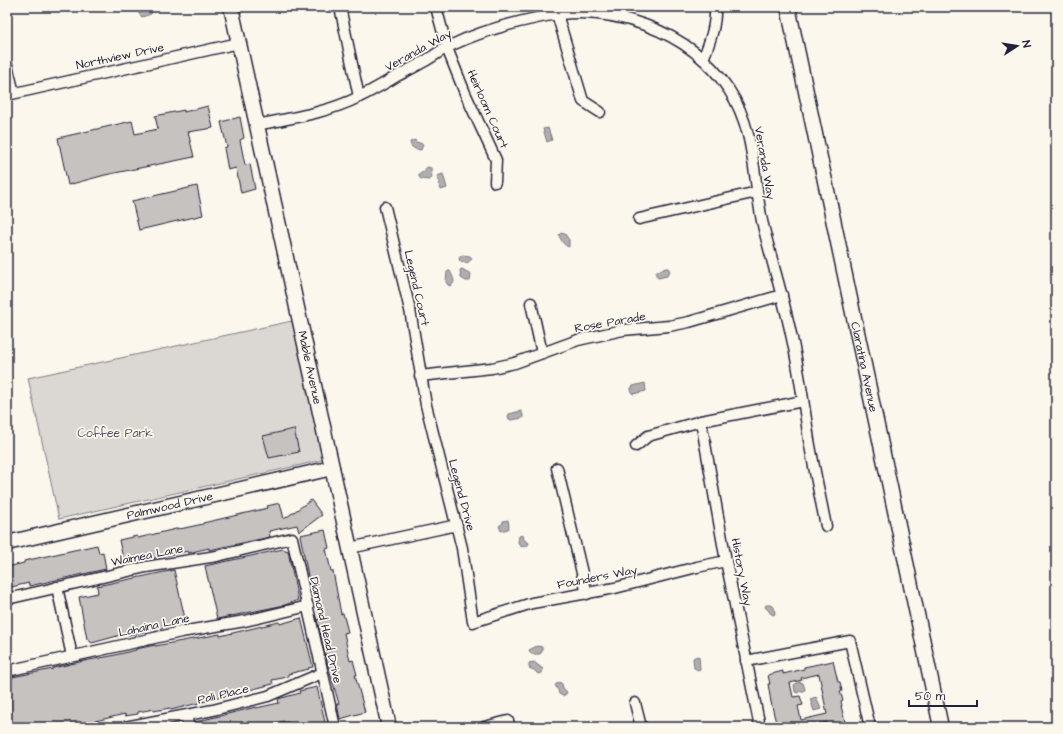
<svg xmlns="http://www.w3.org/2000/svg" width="1063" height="734" font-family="'Architects Daughter',sans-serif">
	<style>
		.green { fill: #dbd8d3; stroke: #7e7d87 }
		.water { fill: #b1aeb0; stroke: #787681 }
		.building { fill: #c6c2c0; stroke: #22223b; fill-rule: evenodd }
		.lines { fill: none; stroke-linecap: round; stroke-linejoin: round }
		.street-casing { stroke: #22223b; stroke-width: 13 }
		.secondary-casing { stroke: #22223b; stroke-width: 17 }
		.street { stroke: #fbf7ec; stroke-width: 10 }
		.secondary { stroke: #fbf7ec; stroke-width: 14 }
		.labels { text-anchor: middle; stroke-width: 3.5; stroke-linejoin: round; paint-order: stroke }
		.street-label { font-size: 12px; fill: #22223b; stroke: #fbf7ec }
		.park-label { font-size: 12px; fill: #505061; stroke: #fbf7ec }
	</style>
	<rect width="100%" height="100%" fill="#fbf7ec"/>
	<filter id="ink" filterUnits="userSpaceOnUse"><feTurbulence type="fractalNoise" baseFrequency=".025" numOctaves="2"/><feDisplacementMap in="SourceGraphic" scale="8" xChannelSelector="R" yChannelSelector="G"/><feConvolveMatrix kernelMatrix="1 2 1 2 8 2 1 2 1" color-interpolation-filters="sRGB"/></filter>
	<g filter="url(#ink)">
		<polygon class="green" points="292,321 323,460 59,519 28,378"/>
		<g class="water">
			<polygon points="150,8 152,10 151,14 142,17 139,14 139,11"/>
			<polygon points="548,128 552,140 547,142 543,129"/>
			<polygon points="415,140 416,142 423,144 421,150 415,149 411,146 410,142"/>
			<polygon points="428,167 431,168 432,178 429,180 421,179 419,177 419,174 424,172 426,168"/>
			<polygon points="443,174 447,188 441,190 437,176"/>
			<path d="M561 233 565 234 569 240V247C564 246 560 239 559 235Z"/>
			<polygon points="462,255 470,256 472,259 467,263 460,261 459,258"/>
			<polygon points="666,268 668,268 670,271 667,276 658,278 656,276 656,272"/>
			<polygon points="462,269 471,274 470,281 466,281 461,278 460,270"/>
			<path d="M449 271H450C452 276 457 281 451 286L448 285 446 282 447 272Z"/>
			<polygon points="645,383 646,391 633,394 631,392 631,388 633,386"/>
			<polygon points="521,411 523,415 523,418 511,420 509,419 508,416 509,414"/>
			<polygon points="508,520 509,526 508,529 501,531 499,526 503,523 503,521"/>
			<polygon points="523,535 524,540 528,542 529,544 526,547 520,546 518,542 519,536"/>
			<polygon points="766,605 770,605 774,607 775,614 773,615 770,613 769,611 765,607"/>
			<polygon points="537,646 542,647 542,652 540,654 531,654 529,650"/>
			<polygon points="697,656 699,657 700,669 698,670 694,668 693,658"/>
			<polygon points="534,662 543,669 542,673 538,674 534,670 529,668 529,663"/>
			<polygon points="560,682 562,684 563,688 567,692 566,694 563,696 559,694 558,690 555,685"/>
			<polygon points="799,682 803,683 805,689 804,691 799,691 798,693 795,692 794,685"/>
			<polygon points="816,697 821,709 814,711 810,699"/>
		</g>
		<g class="building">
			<polygon points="208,106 213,128 188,132 194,157 105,175 68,185 58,138 132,121 135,134 158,129 155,116 184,110 184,112"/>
			<polygon points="240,117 244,138 240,140 245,165 250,164 255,189 241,193 236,168 228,170 224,148 227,147 221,122"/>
			<polygon points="197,186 203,215 139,230 132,201"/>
			<polygon points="294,429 299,452 269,458 263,436"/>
			<polygon points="311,500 322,515 299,532 297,525 269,531 270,537 233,545 209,550 209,548 188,553 188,551 146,560 146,558 124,563 119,540 137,536 138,538 180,528 180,529 203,524 203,523 268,508 267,506 280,503 284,519"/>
			<polygon points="325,530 329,548 326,549 331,571 333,571 341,614 343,613 348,632 344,633 350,661 353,660 357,675 355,675 365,712 340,719 337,704 339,704 328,666 317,620 320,619 315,595 312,596 300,535"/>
			<polygon points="97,545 99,553 103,552 106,569 29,586 29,583 7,588 7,567 24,563 24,561"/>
			<polygon points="283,549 288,551 298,600 285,605 217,619 205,566"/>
			<polygon points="174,570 186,623 128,635 128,633 92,643 87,639 79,597 98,593 97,586"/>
			<polygon points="301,618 313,667 308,668 309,669 288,674 288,677 272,680 273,684 171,710 170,708 154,711 154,709 138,712 138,714 125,716 125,714 70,727 7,727 7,678 53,669 53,668 84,661 111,656 136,650 136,649 155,645 155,646 220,634 220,636 279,622 280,624"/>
			<path d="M833 661 838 682H840L842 691 840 692 843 700 841 701 842 706H841L845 722 840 723 841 727H828L827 722 803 727H777L771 702 768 684H770L768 675 783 671V674L804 669V667ZM819 674 827 714 801 720 798 706 803 705 800 696 793 697 790 683 802 680 801 678Z"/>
			<polygon points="317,687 326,727 289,727 288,722 284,723 284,721 256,727 195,727 195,722 256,707 256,708 279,703 278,699 300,693 299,691"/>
		</g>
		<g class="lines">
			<g class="street-casing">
				<g id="street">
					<polyline points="340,7 359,97"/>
					<polyline points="436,7 447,48 465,93 496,160 495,182"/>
					<polyline points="557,14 583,101 600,112"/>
					<path d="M703 59C710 42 716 25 715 7"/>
					<polyline points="7,65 14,93"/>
					<polyline points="7,95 239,43"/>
					<path d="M256 125C291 118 327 113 359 97 372 91 385 83 397 76 406 71 415 67 423 62 433 57 442 49 452 45 479 32 512 23 541 17 609 3 690 29 729 90 755 129 753 176 762 221 771 259 783 296 791 334 799 369 804 404 809 440 814 468 820 497 826 526"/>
					<polyline points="385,207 410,310 426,405 462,548 473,622 532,603 615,588 697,567 726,561"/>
					<polyline points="639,219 757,192"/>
					<polyline points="531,303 542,353"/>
					<polyline points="420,376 492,368 515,363 578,340 623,330 669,326 689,322 782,295"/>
					<polyline points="701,421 726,561 760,727"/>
					<polyline points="636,446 648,436 701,421 803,401"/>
					<polyline points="557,468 587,594"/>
					<polyline points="350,548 457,525"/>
					<polyline points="57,587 72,656"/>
					<polyline points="7,599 146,567 217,556 292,538 335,727"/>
					<polyline points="746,661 850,641 870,727"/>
					<polyline points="7,671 181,632 245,621 308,606"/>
					<polyline points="635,703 641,727"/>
					<polyline points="186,716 189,727"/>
					<polyline points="125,727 213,710 268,696 322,673"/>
					<polyline points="484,727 508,721 510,727"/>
				</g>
			</g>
			<g class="secondary-casing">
				<g id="secondary">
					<path id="s1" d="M231 7 389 727"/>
					<path id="s2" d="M788 7 941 727"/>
					<path id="s3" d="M7 543 332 468"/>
				</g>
			</g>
			<use href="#street" class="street"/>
			<use href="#secondary" class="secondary"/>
		</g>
	</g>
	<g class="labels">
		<g class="street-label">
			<text transform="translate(418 50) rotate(-29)" y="4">Veranda Way</text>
			<text transform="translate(120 56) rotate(-12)" y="4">Northview Drive</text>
			<text transform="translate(488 109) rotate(66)" y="4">Heirloom Court</text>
			<text transform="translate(765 163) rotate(80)" y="4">Veranda Way</text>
			<text transform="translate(417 288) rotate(77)" y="4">Legend Court</text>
			<text transform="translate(610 322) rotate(-10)" y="4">Rose Parade</text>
			<text dy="4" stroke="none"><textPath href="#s1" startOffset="369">Mable Avenue</textPath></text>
			<text dy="4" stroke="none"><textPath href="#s2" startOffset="368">Claratina Avenue</textPath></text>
			<text transform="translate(462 495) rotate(75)" y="4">Legend Drive</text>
			<text dy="4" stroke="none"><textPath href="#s3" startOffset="167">Palmwood Drive</textPath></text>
			<text transform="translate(147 555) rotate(-11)" y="4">Waimea Lane</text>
			<text transform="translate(742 572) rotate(79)" y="4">History Way</text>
			<text transform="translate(597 577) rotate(-11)" y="4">Founders Way</text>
			<text transform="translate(154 625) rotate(-12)" y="4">Lahaina Lane</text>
			<text transform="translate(326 630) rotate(77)" y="4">Diamond Head Drive</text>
			<text transform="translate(223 694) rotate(-13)" y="4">Pali Place</text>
		</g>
		<g class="park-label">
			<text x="115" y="437">Coffee Park</text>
		</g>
	</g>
	<rect width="1063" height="734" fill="none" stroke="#fbf7ec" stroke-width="24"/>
	<rect x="12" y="12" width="1039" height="710" fill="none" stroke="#22223b" stroke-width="1.5" filter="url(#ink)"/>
	<g transform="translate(1017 46) rotate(78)" stroke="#fbf7ec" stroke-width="3" paint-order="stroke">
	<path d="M0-3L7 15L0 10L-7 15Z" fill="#22223b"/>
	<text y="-6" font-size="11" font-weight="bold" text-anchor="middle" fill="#22223b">N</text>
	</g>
	<path d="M909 700v6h68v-6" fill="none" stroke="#22223b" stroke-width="2"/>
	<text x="915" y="700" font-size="12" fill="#22223b" stroke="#fbf7ec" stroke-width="3" paint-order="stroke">50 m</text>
</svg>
